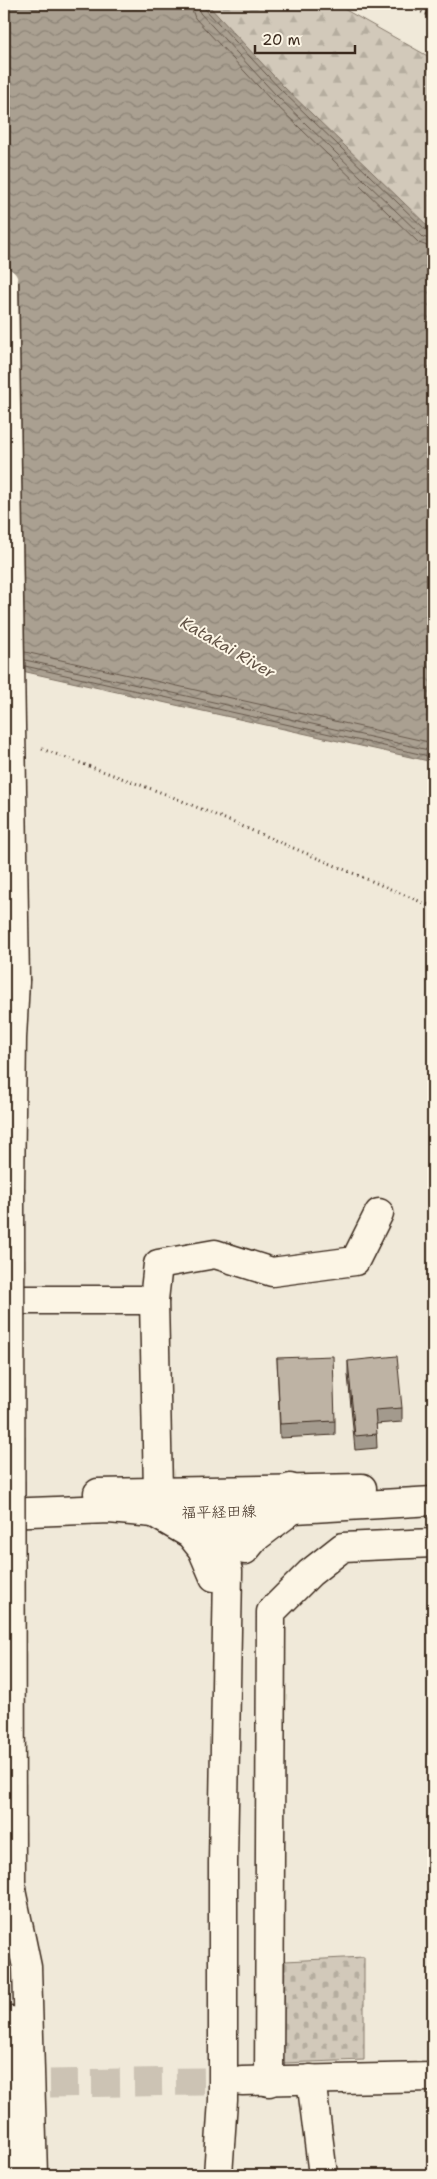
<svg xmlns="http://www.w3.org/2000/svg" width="437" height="2179" font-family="'Shantell Sans','Klee One',sans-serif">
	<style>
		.forest { fill: url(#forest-firs); stroke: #867a6c }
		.cemetery { fill: url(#cemetery-stones); stroke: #867a6c }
		.water { fill: url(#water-waves); stroke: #7e7163 }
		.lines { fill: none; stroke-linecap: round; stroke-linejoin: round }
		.shore { stroke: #67594c; stroke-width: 1 }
		.minor-tunnel { stroke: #ccc3b4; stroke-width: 28; stroke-dasharray: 28 14; stroke-linecap: butt }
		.minor-casing { stroke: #3b2a1e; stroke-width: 31 }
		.secondary-casing { stroke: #3b2a1e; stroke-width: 31 }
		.trunk-casing { stroke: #3b2a1e; stroke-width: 31 }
		.path { stroke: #3b2a1e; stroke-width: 3; stroke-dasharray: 1 4; stroke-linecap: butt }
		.minor { stroke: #fcf5e5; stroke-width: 28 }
		.secondary { stroke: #fcf5e5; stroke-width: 28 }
		.trunk { stroke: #fcf5e5; stroke-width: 28 }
		.trunk-bridge-casing { stroke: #3b2a1e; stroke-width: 31; stroke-linecap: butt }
		.trunk-bridge { stroke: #fcf5e5; stroke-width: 28 }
		.wall { fill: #a39a8d; stroke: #3b2a1e }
		.building { fill: #beb3a4; stroke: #3b2a1e }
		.labels { text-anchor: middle; stroke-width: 4; stroke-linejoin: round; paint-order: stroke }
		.street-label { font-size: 15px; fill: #3b2a1e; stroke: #fcf5e5 }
		.water-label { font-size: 16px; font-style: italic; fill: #625346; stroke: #fcf5e5 }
	</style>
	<defs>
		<pattern id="forest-firs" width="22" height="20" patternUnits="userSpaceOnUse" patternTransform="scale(1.25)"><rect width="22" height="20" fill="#d2c9ba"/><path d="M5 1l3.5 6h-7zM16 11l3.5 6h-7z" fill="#b5ad9f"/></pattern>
		<pattern id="cemetery-stones" width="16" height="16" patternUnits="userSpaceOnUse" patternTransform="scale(1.25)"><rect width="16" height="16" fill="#d2c9ba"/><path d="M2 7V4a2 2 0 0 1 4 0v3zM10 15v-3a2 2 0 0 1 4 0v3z" fill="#b5ad9f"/></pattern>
		<pattern id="water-waves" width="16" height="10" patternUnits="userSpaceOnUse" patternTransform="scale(1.25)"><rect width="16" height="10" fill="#aaa091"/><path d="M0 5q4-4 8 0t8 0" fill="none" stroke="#8c8376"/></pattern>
	</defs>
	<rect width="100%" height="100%" fill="#f0e9d9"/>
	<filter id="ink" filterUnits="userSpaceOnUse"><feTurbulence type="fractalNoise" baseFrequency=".02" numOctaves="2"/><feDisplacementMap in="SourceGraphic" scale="10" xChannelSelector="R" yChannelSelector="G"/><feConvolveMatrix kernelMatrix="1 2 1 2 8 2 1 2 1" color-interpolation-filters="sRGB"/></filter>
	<g filter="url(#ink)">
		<polygon class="forest" points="24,4 335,4 433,59 433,242"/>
		<polygon class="cemetery" points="364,1957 364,2060 283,2063 285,1961"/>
		<polygon class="water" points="4,4 207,4 284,87 433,231 433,762 4,667"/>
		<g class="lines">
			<g class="shore">
				<polyline points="190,4 195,18 271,100 419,243 433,248"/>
				<polyline points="198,4 200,13 276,95 423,237 433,240"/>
				<polyline points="204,4 205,9 281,90 428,232 433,234"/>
				<polyline points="25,652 433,743"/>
				<polyline points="25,660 433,751"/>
				<polyline points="25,666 433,757"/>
			</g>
			<polyline class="minor-tunnel" points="8,2084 242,2081"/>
			<g class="minor-casing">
				<g id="minor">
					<polyline points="4,1300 154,1300 158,1491"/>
					<polyline points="154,1300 158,1264 215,1254 272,1272 355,1261 379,1213"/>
					<polyline points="311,2079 323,2175"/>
					<polyline points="242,2081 433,2077"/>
					<polyline points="269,2082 271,1612 310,1573 343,1547 433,1543"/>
				</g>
			</g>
			<g class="secondary-casing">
				<g id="secondary">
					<polyline points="98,1493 362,1488"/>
					<polyline points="4,1513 109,1509 154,1513 228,1513 433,1501"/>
				</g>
			</g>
			<g class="trunk-casing">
				<g id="trunk">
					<polyline points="10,1188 12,1038 15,981"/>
					<polyline points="158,1491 194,1503 219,1539 228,1571 223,1863 223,2100 218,2175"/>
					<polyline points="154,1513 190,1534 202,1549 214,1577"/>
					<polyline points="245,1550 255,1538 292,1510"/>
					<polyline points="218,1565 227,1543 266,1505 290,1488"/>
					<polyline points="11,1890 27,1967 33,2175"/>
					<polyline points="11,2021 11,2175"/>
				</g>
			</g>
			<g class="path">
				<polyline points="403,4 433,17"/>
				<polyline points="42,749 168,795 433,907"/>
			</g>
			<use href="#minor" class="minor"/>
			<use href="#secondary" class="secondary"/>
			<use href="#trunk" class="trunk"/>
			<g class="trunk-bridge-casing">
				<g id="trunk-bridge">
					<polyline points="4,282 15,981"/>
					<polyline points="10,1188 11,1890"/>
				</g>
			</g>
			<use href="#trunk-bridge" class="trunk-bridge"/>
		</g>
		<g class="wall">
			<polygon points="277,1358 335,1421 335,1435 280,1438"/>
			<polygon points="348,1361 402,1408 402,1422 376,1424 377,1448 355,1450 348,1375"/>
		</g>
		<g class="building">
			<polygon points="333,1356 335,1421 280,1424 277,1358"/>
			<polygon points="397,1356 402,1408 375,1410 377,1434 355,1436 348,1361"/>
		</g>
	</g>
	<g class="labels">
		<g class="street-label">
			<text transform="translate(219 1512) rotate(-1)" y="5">福平経田線</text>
		</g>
		<g class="water-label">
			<text transform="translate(228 647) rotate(30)" y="6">Katakai River</text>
		</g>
	</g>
	<rect width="437" height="2179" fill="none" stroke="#fcf5e5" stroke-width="20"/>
	<rect x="10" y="10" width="417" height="2159" fill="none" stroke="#3b2a1e" stroke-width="2" filter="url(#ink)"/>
	<path d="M255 45v8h100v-8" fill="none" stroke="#3b2a1e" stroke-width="2.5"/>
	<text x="262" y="45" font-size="15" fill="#3b2a1e" stroke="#fcf5e5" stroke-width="4" paint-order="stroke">20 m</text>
</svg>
